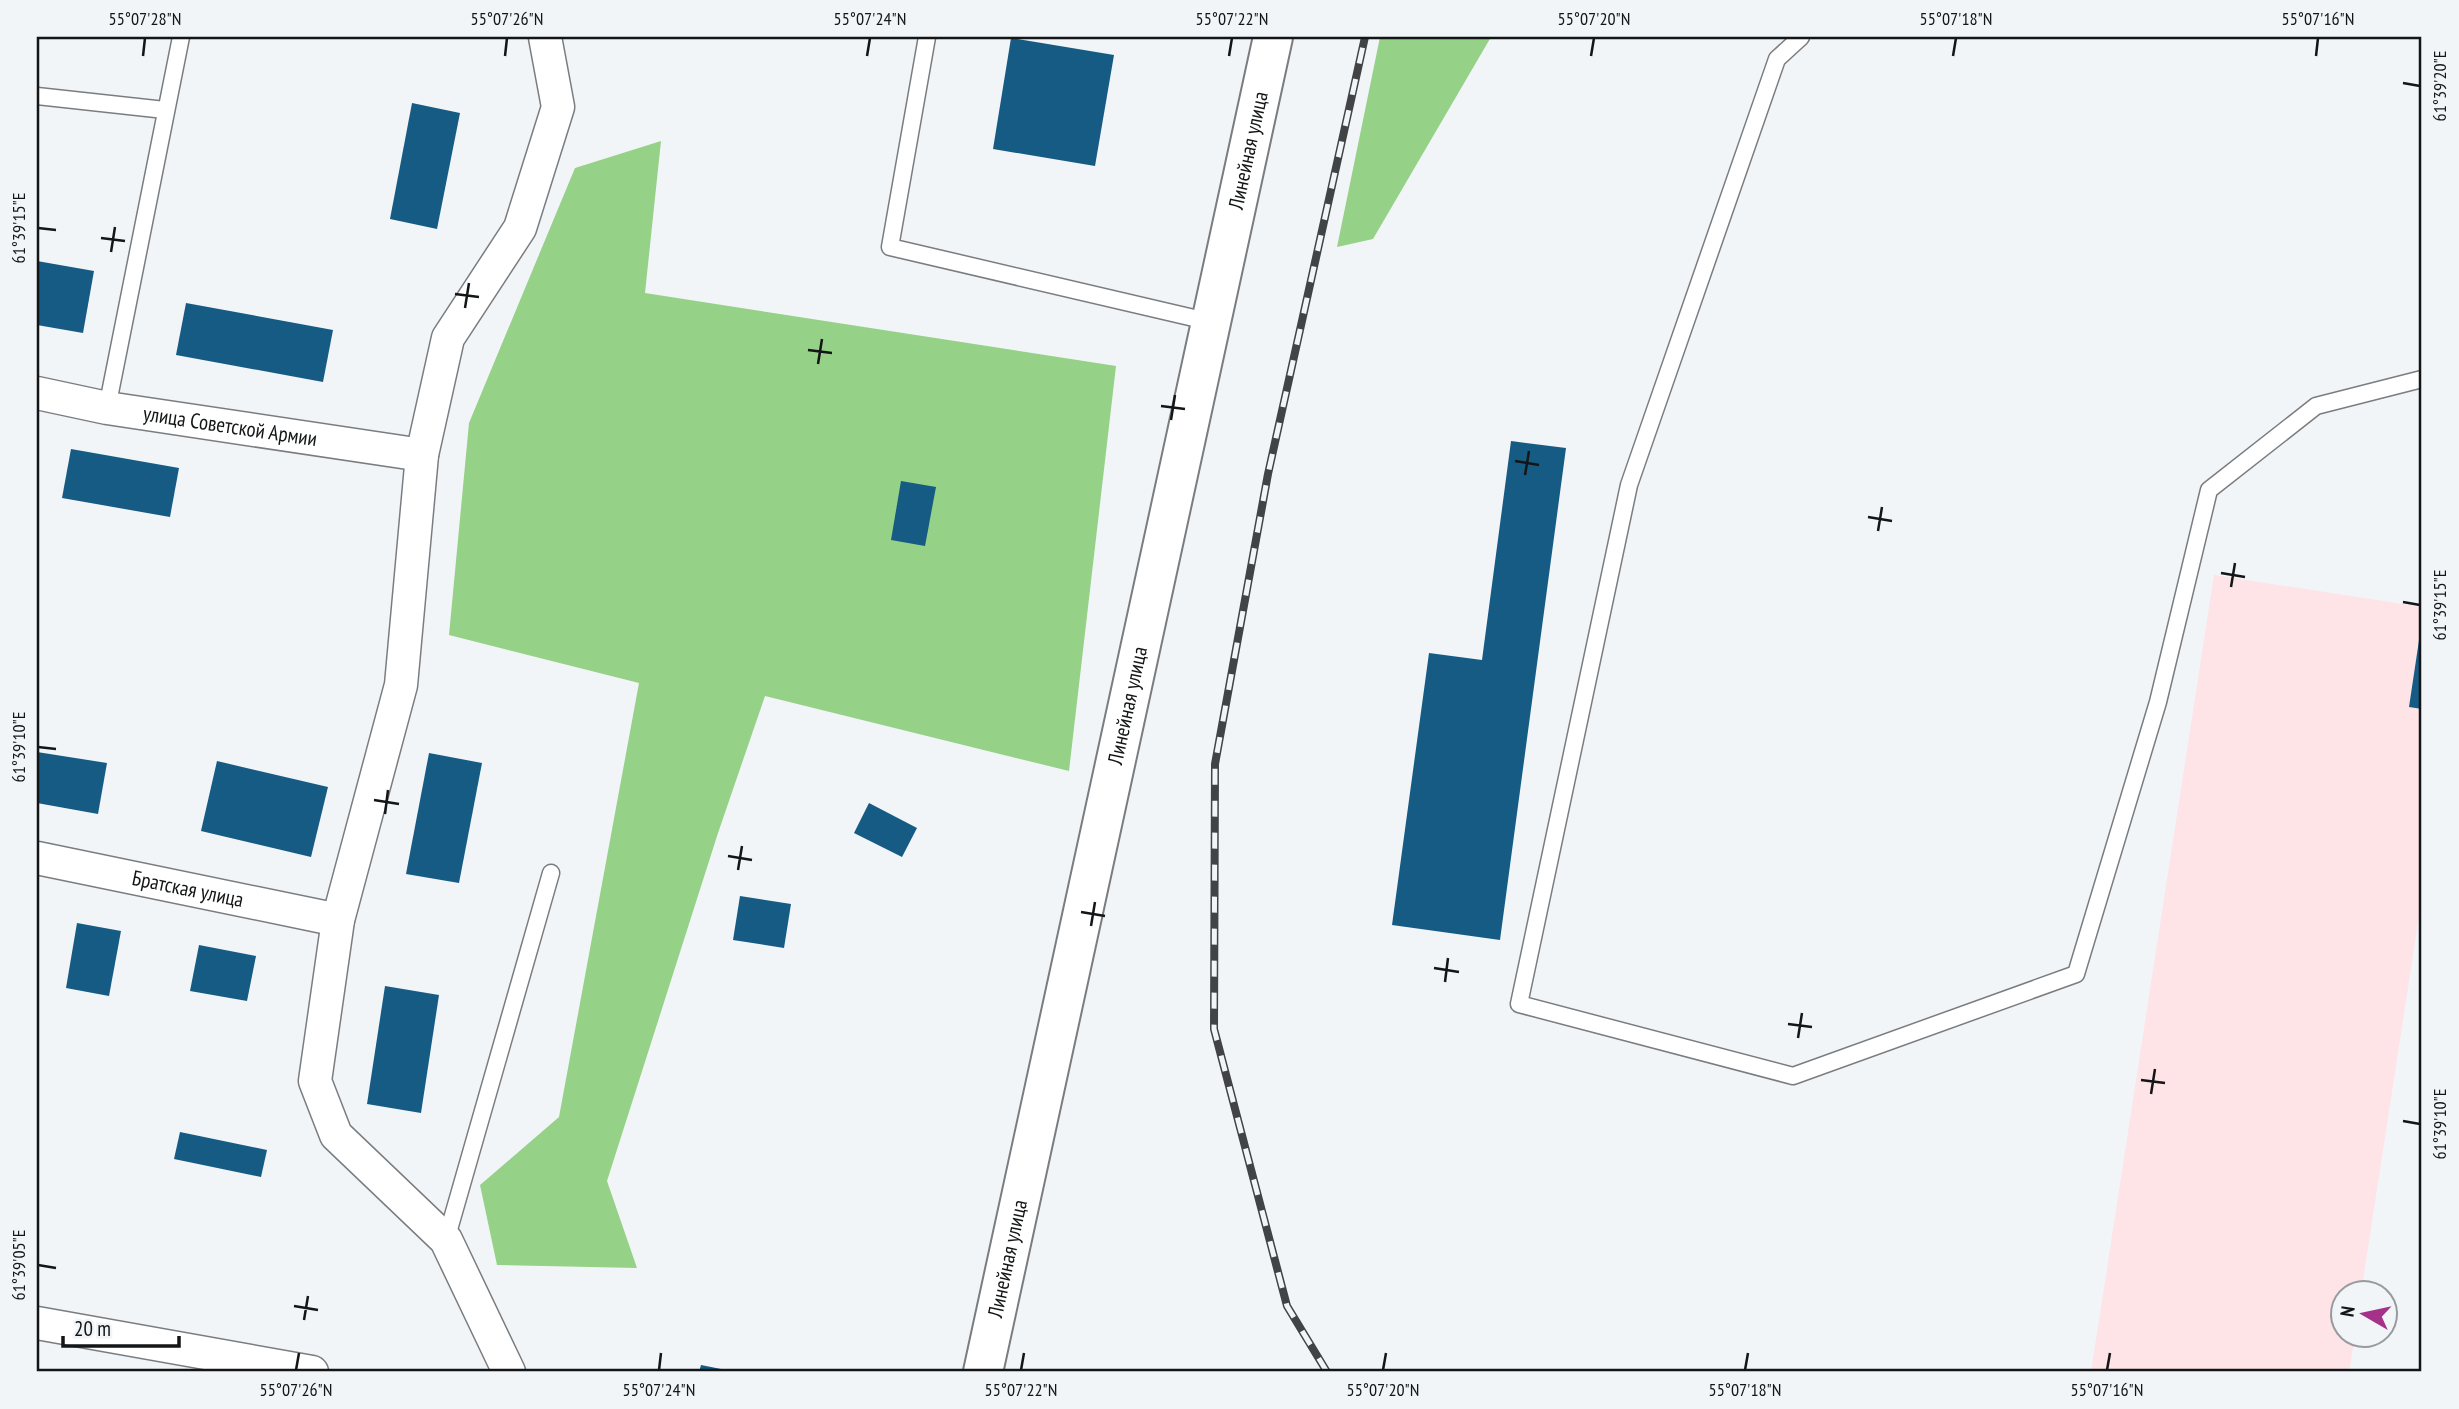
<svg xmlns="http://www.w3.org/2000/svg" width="2459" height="1409" font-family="'PT Sans Narrow',sans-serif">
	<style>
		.industrial { fill: #fee3e7 }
		.forest { fill: #96d188 }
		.building { fill: #155b84 }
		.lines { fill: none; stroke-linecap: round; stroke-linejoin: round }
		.lane-casing { stroke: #7a7d80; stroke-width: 19 }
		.street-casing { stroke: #7a7d80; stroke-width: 35 }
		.primary-casing { stroke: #7a7d80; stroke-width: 42 }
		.lane { stroke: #fff; stroke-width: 16 }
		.street { stroke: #fff; stroke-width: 32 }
		.primary { stroke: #fff; stroke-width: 38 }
		.rail-casing { stroke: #414345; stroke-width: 8 }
		.rail { stroke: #f1f5f8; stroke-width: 5; stroke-dasharray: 16; stroke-linecap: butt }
		.ticks { fill: none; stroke: #131516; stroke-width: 2.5 }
		.labels { text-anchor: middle; stroke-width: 7; stroke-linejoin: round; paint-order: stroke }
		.street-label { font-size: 21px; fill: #131516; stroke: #f1f5f8 }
		.neatline { fill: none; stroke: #131516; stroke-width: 2.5 }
		.ticks-label { font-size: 18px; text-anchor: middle; fill: #131516 }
	</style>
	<rect width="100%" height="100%" fill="#f1f5f8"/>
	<polygon class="industrial" points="2214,575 2422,607 2422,897 2361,1293 2344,1294 2344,1336 2355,1336 2349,1372 2091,1372"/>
	<g class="forest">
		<polygon points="1380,37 1491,37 1373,239 1337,247"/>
		<polygon points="661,141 645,293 1116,366 1069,771 765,696 718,833 607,1181 637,1268 497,1265 480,1185 559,1117 639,683 449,635 469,423 575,168"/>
	</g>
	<g class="building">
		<polygon points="1011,38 1114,55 1095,166 993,149"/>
		<polygon points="412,103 460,113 437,229 390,219"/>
		<polygon points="37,261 94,271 83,333 37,325"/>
		<polygon points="186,303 333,330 323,382 176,355"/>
		<polygon points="1511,441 1566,448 1500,940 1392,925 1429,653 1482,660"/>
		<polygon points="71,449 179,468 170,517 62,498"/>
		<polygon points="901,481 936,487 925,546 891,540"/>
		<polygon points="2421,627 2422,628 2422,709 2409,707"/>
		<polygon points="37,752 107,763 98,814 37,803"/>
		<polygon points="429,753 482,763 459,883 406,874"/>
		<polygon points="217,761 328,787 311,857 201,831"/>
		<polygon points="869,803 917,828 902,857 854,833"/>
		<polygon points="740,896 791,904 784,948 733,940"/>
		<polygon points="77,923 121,931 109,996 66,988"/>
		<polygon points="199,945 256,956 247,1001 190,991"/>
		<polygon points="385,986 439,995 421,1113 367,1104"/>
		<polygon points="180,1132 267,1150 261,1177 174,1159"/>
		<polygon points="701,1365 731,1371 731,1372 699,1372"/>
	</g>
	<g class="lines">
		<g class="lane-casing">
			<g id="lane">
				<polyline points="927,37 890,247 1211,322"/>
				<polyline points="1801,37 1777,59 1629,485 1519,1004 1793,1076 2076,974 2158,702 2209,490 2316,406 2422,379"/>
				<polyline points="37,96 165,110"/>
				<polyline points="107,408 181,37"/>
				<polyline points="446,1240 551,873"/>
			</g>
		</g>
		<g class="street-casing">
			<g id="street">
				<path id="s1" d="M37 393 107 408 422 455"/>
				<path id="s2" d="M37 858 338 920"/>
				<polyline points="37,1323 312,1372"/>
				<polyline points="509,1372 446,1240 336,1135 315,1081 338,920 401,685 422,455 448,338 520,228 558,107 545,37"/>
			</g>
		</g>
		<g class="primary-casing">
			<g id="primary">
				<path id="s3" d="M983 1372 1273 37"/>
			</g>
		</g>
		<use href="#lane" class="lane"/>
		<use href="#street" class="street"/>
		<use href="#primary" class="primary"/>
		<g class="rail-casing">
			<polyline id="rail" points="1327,1372 1287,1306 1214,1029 1215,764 1268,474 1365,37"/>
		</g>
		<use href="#rail" class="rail"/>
	</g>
	<path class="ticks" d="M143 56 145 38M505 56 507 38M867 56 870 38M1229 56 1232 38M1591 56 1594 38M1953 56 1956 38M2316 56 2318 38M2403 83 2420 86M38 228 56 230M101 238 125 241M111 252 115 227M455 294 479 297M465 308 469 283M808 350 832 353M818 364 822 339M1161 406 1185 409M1171 420 1175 395M1515 461 1539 465M1525 475 1529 451M1868 517 1892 521M1878 531 1882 507M2221 573 2245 577M2231 587 2235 563M2403 602 2420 605M38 747 56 749M374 800 399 804M385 814 388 790M728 856 752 860M738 870 742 846M1081 912 1105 916M1091 926 1095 902M1434 968 1459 972M1445 982 1448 958M1788 1024 1812 1027M1798 1038 1802 1013M2141 1080 2165 1083M2151 1094 2155 1069M2403 1121 2420 1124M38 1265 56 1268M294 1306 318 1310M304 1320 308 1296M296 1370 299 1353M659 1370 661 1353M1021 1370 1024 1353M1383 1370 1386 1353M1745 1370 1748 1353M2107 1370 2110 1353"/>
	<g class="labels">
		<g class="street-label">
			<text dy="7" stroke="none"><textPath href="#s3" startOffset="1250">Линейная улица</textPath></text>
			<text dy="7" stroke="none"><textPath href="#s1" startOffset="196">улица Советской Армии</textPath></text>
			<text dy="7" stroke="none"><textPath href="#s3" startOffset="682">Линейная улица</textPath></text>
			<text dy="7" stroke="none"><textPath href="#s2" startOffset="154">Братская улица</textPath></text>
			<text dy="7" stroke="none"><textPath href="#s3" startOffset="116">Линейная улица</textPath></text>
		</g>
	</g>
	<rect width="2459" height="1409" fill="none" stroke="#f1f5f8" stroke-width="77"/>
	<g transform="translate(2364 1314) rotate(279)"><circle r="33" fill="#f1f5f8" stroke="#989b9e" stroke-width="2"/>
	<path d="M0-5L12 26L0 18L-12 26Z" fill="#a63189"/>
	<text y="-10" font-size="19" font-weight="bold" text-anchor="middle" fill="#131516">N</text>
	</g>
	<path d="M63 1336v10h116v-10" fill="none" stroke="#131516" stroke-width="3.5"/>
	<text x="74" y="1336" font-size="21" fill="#131516" stroke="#f1f5f8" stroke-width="5" paint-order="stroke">20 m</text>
	<rect x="38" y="38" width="2382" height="1332" class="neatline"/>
	<g class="ticks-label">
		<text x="145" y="25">55°07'28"N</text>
		<text x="507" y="25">55°07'26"N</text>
		<text x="870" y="25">55°07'24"N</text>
		<text x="1232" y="25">55°07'22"N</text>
		<text x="1594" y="25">55°07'20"N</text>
		<text x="1956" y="25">55°07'18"N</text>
		<text x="2318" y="25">55°07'16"N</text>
		<text transform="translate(2440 86) rotate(-90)" y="6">61°39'20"E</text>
		<text transform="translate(19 228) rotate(-90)" y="6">61°39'15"E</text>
		<text transform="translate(2440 605) rotate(-90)" y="6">61°39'15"E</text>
		<text transform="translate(19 747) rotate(-90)" y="6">61°39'10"E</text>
		<text transform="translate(2440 1124) rotate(-90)" y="6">61°39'10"E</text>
		<text transform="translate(19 1265) rotate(-90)" y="6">61°39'05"E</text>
		<text x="296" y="1396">55°07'26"N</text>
		<text x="659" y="1396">55°07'24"N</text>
		<text x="1021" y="1396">55°07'22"N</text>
		<text x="1383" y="1396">55°07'20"N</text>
		<text x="1745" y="1396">55°07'18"N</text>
		<text x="2107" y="1396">55°07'16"N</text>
	</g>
</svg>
